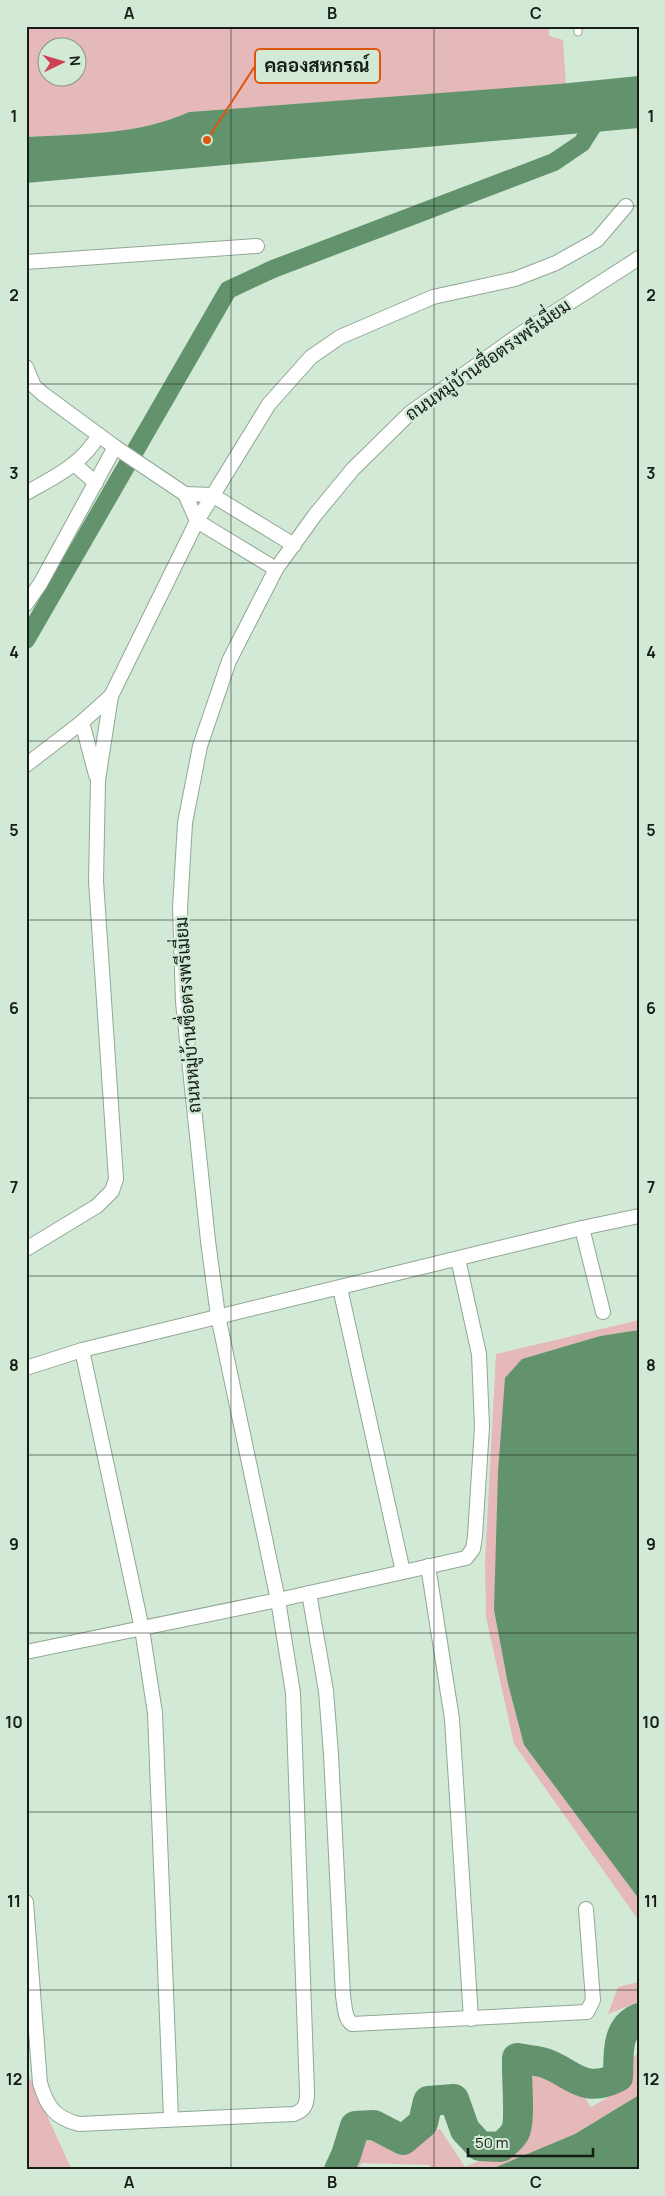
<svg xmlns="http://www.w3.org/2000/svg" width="665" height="2196" font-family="Manrope,Sarabun,sans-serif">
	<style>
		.green { fill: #e5b8ba; fill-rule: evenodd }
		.water { fill: #62936c }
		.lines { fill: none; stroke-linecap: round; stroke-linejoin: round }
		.canal { stroke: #62936c; stroke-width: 18 }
		.river { stroke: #62936c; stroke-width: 30 }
		.service-casing { stroke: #91a795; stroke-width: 9 }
		.minor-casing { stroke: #91a795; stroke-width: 16 }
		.service { stroke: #fff; stroke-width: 7 }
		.minor { stroke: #fff; stroke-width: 14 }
		.grid { fill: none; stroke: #151d16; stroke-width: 1; stroke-opacity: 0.55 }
		.labels { text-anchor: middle; stroke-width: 5; stroke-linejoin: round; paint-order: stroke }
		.street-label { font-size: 18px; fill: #151d16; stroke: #d2e9d6 }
		.leader { fill: none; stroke: #dd560c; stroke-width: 2 }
		.callout-dot { fill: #dd560c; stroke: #d2e9d6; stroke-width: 2 }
		.callout { fill: #d2e9d6; stroke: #dd560c; stroke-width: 2 }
		.callout-label { font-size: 19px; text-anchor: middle; font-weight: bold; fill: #151d16 }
		.neatline { fill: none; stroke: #151d16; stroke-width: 2 }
		.grid-label { font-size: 16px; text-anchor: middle; font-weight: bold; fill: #151d16 }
	</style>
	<rect width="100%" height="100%" fill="#d2e9d6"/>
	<g class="green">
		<path d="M26 26H549V36L563 40 566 84 189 112C139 135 80 134 26 137ZM48 48H78V78H48Z"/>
		<polygon points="639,1320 639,1330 600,1336 522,1359 494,1610 508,1684 524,1745 639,1899 639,1921 514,1744 486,1617 485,1562 496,1354"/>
		<polygon points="639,1982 639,2002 608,2014 618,1987"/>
		<polygon points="639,2053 639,2095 575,2134 489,2170 430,2170 430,2165 361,2163 359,2170 323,2170 326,2169 339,2146 440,2129 465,2167 521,2142 505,2082 558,2059 591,2107 623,2089 632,2057"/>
		<polygon points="26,2070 72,2170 26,2170"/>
	</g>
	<g class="water">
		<path d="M639 76V128L26 183V137C80 134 139 135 189 112L559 84Z"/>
		<polygon points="639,1330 639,1899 524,1745 508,1684 494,1610 498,1472 505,1378 522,1359 600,1336"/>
		<polygon points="639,2095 639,2170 489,2170 575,2134"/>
	</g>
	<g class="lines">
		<polyline class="canal" points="26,640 228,290 273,269 554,162 582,143 601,113"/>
		<path class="river" d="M339 2170 346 2155 355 2126 374 2125 403 2140 423 2123 428 2101 454 2099 465 2130 480 2146 501 2147C506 2142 512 2138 515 2132 521 2122 516 2074 517 2058 526 2060 536 2060 545 2063 573 2073 583 2095 618 2077 619 2056 615 2028 639 2018"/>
		<g class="service-casing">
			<polyline id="service" points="578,26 578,32"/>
		</g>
		<g class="minor-casing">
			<g id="minor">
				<polyline points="26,262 257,246"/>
				<polyline points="26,367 34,386 43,394 115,447 185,494"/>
				<polyline points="74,464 96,483"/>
				<path d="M26 493C56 476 81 465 99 435"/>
				<polyline points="276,569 197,521 185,494 212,495 294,545"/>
				<polyline points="26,604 40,584 115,447"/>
				<polyline points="82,722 96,775"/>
				<polyline points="26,765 82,722 111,696"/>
				<polyline points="582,1228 603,1312"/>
				<polyline points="26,1249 97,1206 112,1191 116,1179 96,881 98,780 111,696 197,521 269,404 311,357 340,337 433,297 515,279 556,263 597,240 626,206"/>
				<polyline points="340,1288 403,1572"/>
				<polyline points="82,1350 142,1629 155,1713 171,2118"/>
				<polyline points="26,1368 82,1350 582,1228 639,1216"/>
				<polyline points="428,1566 452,1719 471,2019"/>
				<path d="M309 1593 326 1691 331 1754 343 1996C345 2006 344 2018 352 2024L587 2012 593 2000 586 1909"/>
				<polyline points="26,1652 278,1600 466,1558 473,1549 475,1536 482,1427 479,1354 458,1259"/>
				<path d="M26 1902 40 2083C47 2107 55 2118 79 2124L294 2114C305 2110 307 2104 307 2093L293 1693 278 1600 218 1316 208 1241 183 1002 180 908 185 823 200 746 229 661 276 569 315 515 353 469 410 413 519 335 639 258"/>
			</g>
		</g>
		<use href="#service" class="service"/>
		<use href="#minor" class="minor"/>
	</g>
	<path class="grid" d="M231 26V2170M434 26V2170M26 206H639M26 384H639M26 563H639M26 741H639M26 920H639M26 1098H639M26 1276H639M26 1455H639M26 1633H639M26 1812H639M26 1990H639"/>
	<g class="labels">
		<g class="street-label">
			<text transform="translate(488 360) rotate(-35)" y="6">ถนนหมู่บ้านซื่อตรงพรีเมี่ยม</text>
			<text transform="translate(188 1015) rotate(-94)" y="6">ถนนหมู่บ้านซื่อตรงพรีเมี่ยม</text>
		</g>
	</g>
	<path class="leader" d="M207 140L255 66"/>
	<circle class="callout-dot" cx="207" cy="140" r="5"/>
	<rect class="callout" x="255" y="49" width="125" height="34" rx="5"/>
	<g class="callout-label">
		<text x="317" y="72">คลองสหกรณ์</text>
	</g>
	<rect width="665" height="2196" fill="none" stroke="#d2e9d6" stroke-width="55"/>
	<g transform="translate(62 62) rotate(85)"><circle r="24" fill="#d2e9d6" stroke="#869789"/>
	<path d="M0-4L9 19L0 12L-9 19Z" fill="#d04055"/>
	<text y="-8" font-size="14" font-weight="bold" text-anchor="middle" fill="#151d16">N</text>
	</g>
	<path d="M468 2148v8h125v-8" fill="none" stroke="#151d16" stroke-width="2.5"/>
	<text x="475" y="2148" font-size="15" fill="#151d16" stroke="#d2e9d6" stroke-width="4" paint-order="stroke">50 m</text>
	<rect x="28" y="28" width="610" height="2140" class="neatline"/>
	<g class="grid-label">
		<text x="129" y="19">A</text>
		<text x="332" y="19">B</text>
		<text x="536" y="19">C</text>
		<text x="14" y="122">1</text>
		<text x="651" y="122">1</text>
		<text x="14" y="301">2</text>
		<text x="651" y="301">2</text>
		<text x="14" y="479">3</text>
		<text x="651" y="479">3</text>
		<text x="14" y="658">4</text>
		<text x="651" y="658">4</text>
		<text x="14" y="836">5</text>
		<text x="651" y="836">5</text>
		<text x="14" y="1014">6</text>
		<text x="651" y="1014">6</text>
		<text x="14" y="1193">7</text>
		<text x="651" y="1193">7</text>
		<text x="14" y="1371">8</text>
		<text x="651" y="1371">8</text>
		<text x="14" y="1550">9</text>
		<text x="651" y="1550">9</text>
		<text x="14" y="1728">10</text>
		<text x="651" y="1728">10</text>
		<text x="14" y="1907">11</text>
		<text x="651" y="1907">11</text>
		<text x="14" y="2085">12</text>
		<text x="651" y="2085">12</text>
		<text x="129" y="2188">A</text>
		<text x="332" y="2188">B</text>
		<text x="536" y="2188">C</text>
	</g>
</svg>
